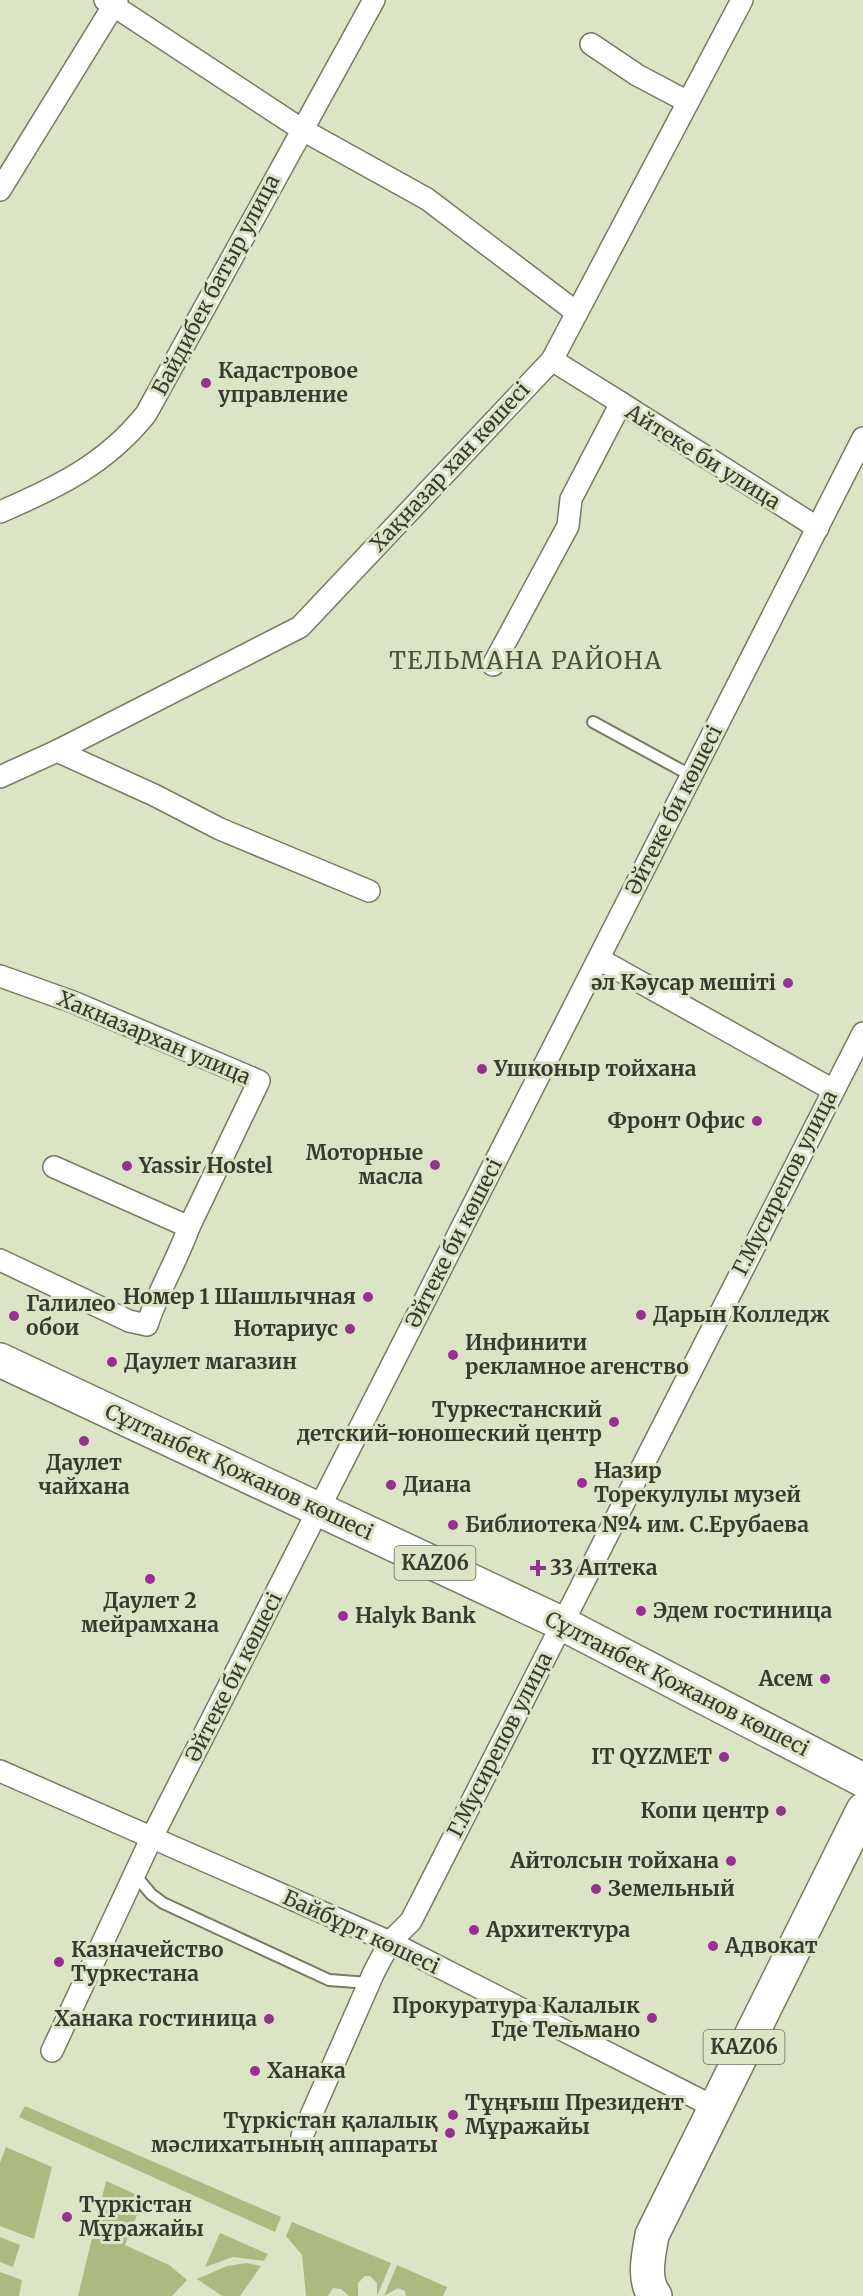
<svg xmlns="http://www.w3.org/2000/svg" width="863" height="2296" font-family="Merriweather,serif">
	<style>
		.green { fill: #acba81 }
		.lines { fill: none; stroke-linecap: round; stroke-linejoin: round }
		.service-casing { stroke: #757c60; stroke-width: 14 }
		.minor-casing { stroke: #757c60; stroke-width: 24 }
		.primary-casing { stroke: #757c60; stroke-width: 36 }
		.service { stroke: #fff; stroke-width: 10 }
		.minor { stroke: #fff; stroke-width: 21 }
		.primary { stroke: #fff; stroke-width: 33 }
		.poi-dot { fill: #983094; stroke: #dce4c6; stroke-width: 2 }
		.labels { text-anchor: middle; stroke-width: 6; stroke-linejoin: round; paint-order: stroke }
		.shield { fill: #dce4c6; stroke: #686d5c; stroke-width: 1.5 }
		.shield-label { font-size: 20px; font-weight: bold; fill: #373a2e }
		.street-label { font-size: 21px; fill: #373a2e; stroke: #dce4c6 }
		.poi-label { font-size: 21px; font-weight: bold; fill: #373a2e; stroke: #dce4c6; text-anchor: start }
		.quarter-label { font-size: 24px; letter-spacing: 1.5px; fill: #4c5238; stroke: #dce4c6 }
	</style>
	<rect width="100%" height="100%" fill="#dce4c6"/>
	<g class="green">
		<polygon points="25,2106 281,2217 275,2232 19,2117"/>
		<polygon points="6,2147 52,2167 34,2239 0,2226 0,2163"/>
		<polygon points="106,2181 144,2198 125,2245 169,2265 187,2280 172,2296 78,2296"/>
		<polygon points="292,2222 391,2263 377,2296 377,2283 370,2276 365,2276 358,2283 358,2296 349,2296 341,2289 333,2288 328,2296 306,2296 302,2255 286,2236"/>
		<polygon points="220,2233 268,2254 264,2261 233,2257 205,2267"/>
		<polygon points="0,2237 20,2245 13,2267 0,2262"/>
		<polygon points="246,2263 261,2266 240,2296 222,2296 197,2279 227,2266"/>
		<polygon points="397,2265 447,2287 443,2296 406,2296 405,2291 398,2288 384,2296"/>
		<polygon points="0,2272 22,2280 19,2296 0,2296"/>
	</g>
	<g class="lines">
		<g class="service-casing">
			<g id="service">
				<polyline points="593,722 692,776"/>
				<polyline points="136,1876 151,1894 163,1903 329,1980 369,1983"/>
			</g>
		</g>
		<g class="minor-casing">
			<g id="minor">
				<polyline points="105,0 301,129 427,199 576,312"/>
				<polyline points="591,44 637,75 688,102"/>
				<polyline points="0,190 117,0"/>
				<polyline points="552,360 621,403"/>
				<path d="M0 512C58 487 106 464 146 414L374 0"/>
				<polyline points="493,665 568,526 571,499 621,403 818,528"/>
				<polyline points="57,751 154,795 220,829 369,891"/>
				<polyline points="0,777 57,751 300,627 552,360 742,0"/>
				<polyline points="599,959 833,1090"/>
				<polyline points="0,976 73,1002 259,1081 189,1227 54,1167"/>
				<path d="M0 1260 129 1321 147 1325C158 1291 177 1261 189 1227"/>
				<polyline points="0,1771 390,1942 714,2107"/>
				<polyline points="52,2051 151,1839 863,438"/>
				<polyline points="302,2136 374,1972 390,1942 411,1921 863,1033"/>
			</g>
		</g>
		<g class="primary-casing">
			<g id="primary">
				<polyline points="0,1360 561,1623 863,1780"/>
				<path d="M655 2296C642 2279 649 2254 652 2235L863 1810"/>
			</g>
		</g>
		<use href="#service" class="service"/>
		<use href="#minor" class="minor"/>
		<use href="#primary" class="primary"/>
	</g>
	<g class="poi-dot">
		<circle cx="206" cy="383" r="6"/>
		<circle cx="788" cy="983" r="6"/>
		<circle cx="482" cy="1069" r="6"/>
		<circle cx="757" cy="1121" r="6"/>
		<circle cx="435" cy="1165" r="6"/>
		<circle cx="127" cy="1166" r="6"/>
		<circle cx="368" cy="1297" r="6"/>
		<circle cx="641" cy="1315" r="6"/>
		<circle cx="14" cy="1316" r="6"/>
		<circle cx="350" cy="1329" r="6"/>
		<circle cx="453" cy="1355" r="6"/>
		<circle cx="112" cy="1362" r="6"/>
		<circle cx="614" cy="1422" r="6"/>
		<circle cx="84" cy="1441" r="6"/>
		<circle cx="582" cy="1483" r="6"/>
		<circle cx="391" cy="1485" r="6"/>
		<circle cx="453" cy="1525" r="6"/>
		<path d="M535 1559h6v6h6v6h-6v6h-6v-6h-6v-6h6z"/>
		<circle cx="150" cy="1579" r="6"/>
		<circle cx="641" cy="1611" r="6"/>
		<circle cx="343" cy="1616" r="6"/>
		<circle cx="825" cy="1679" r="6"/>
		<circle cx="724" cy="1757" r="6"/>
		<circle cx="781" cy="1811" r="6"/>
		<circle cx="731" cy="1861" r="6"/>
		<circle cx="596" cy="1889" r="6"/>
		<circle cx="474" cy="1930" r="6"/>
		<circle cx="713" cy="1946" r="6"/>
		<circle cx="59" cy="1962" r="6"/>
		<circle cx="652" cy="2018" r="6"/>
		<circle cx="269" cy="2019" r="6"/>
		<circle cx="255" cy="2071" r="6"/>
		<circle cx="453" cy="2115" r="6"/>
		<circle cx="450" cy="2133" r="6"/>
		<circle cx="67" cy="2217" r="6"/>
	</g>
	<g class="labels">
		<g class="shield">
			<rect x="394.5" y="1546" width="81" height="34" rx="4.5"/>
			<rect x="703.5" y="2030" width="81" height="34" rx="4.5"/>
		</g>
		<g class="shield-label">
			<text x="435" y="1570">KАZ06</text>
			<text x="744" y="2054">KАZ06</text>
		</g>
		<g class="street-label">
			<text transform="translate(216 285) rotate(-62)" y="7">Байдибек батыр улица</text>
			<text transform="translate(703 457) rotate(32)" y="7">Айтеке би улица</text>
			<text transform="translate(450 467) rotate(-47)" y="7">Хақназар хан көшесі</text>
			<text transform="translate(674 810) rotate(-63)" y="7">Әйтеке би көшесі</text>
			<text transform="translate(154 1038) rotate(23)" y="7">Хакназархан улица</text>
			<text transform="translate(785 1183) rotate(-63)" y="7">Г.Мусирепов улица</text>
			<text transform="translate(454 1243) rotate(-63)" y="7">Әйтеке би көшесі</text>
			<text transform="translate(239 1472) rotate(25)" y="7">Сұлтанбек Қожанов көшесі</text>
			<text transform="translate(234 1677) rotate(-63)" y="7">Әйтеке би көшесі</text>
			<text transform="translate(677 1684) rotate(27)" y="7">Сұлтанбек Қожанов көшесі</text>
			<text transform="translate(500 1745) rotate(-63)" y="7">Г.Мусирепов улица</text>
			<text transform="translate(361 1932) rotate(25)" y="7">Байбұрт көшесі</text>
		</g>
		<g class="poi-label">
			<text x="218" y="378">Кадастровое<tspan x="218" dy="24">управление</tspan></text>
			<text x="776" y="990" text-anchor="end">әл Кәусар мешіті</text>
			<text x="494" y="1076">Ушконыр тойхана</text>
			<text x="745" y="1128" text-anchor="end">Фронт Офис</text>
			<text x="423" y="1160" text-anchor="end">Моторные<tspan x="423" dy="24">масла</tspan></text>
			<text x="139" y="1173">Yassir Hostel</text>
			<text x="356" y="1304" text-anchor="end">Номер 1 Шашлычная</text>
			<text x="26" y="1311">Галилео<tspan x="26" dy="24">обои</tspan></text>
			<text x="653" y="1322">Дарын Колледж</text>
			<text x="338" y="1336" text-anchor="end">Нотариус</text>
			<text x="465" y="1350">Инфинити<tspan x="465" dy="24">рекламное агенство</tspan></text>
			<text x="124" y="1369">Даулет магазин</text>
			<text x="602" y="1417" text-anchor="end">Туркестанский<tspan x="602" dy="24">детский-юношеский центр</tspan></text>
			<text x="84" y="1470" text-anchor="middle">Даулет<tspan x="84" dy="24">чайхана</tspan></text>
			<text x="594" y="1478">Назир<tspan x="594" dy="24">Торекулулы музей</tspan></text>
			<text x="403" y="1492">Диана</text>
			<text x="465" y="1532">Библиотека №4 им. С.Ерубаева</text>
			<text x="550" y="1575">33 Аптека</text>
			<text x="150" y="1608" text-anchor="middle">Даулет 2<tspan x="150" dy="24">мейрамхана</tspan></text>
			<text x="653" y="1618">Эдем гостиница</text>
			<text x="355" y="1623">Halyk Bank</text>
			<text x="813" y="1686" text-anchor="end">Асем</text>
			<text x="712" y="1764" text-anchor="end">IT QYZMET</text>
			<text x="769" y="1818" text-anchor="end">Копи центр</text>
			<text x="719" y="1868" text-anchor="end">Айтолсын тойхана</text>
			<text x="608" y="1896">Земельный</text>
			<text x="486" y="1937">Архитектура</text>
			<text x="725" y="1953">Адвокат</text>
			<text x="71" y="1957">Казначейство<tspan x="71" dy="24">Туркестана</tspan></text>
			<text x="640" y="2013" text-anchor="end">Прокуратура Калалык<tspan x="640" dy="24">Где Тельмано</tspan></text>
			<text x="257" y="2026" text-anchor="end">Ханака гостиница</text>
			<text x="267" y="2078">Ханака</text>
			<text x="465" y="2110">Тұңғыш Президент<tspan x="465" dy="24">Мұражайы</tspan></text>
			<text x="438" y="2128" text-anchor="end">Түркістан қалалық<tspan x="438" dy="24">мәслихатының аппараты</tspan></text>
			<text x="79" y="2212">Түркістан<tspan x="79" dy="24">Мұражайы</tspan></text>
		</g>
		<g class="quarter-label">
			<text x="526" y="669">ТЕЛЬМАНА РАЙОНА</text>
		</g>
	</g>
</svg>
